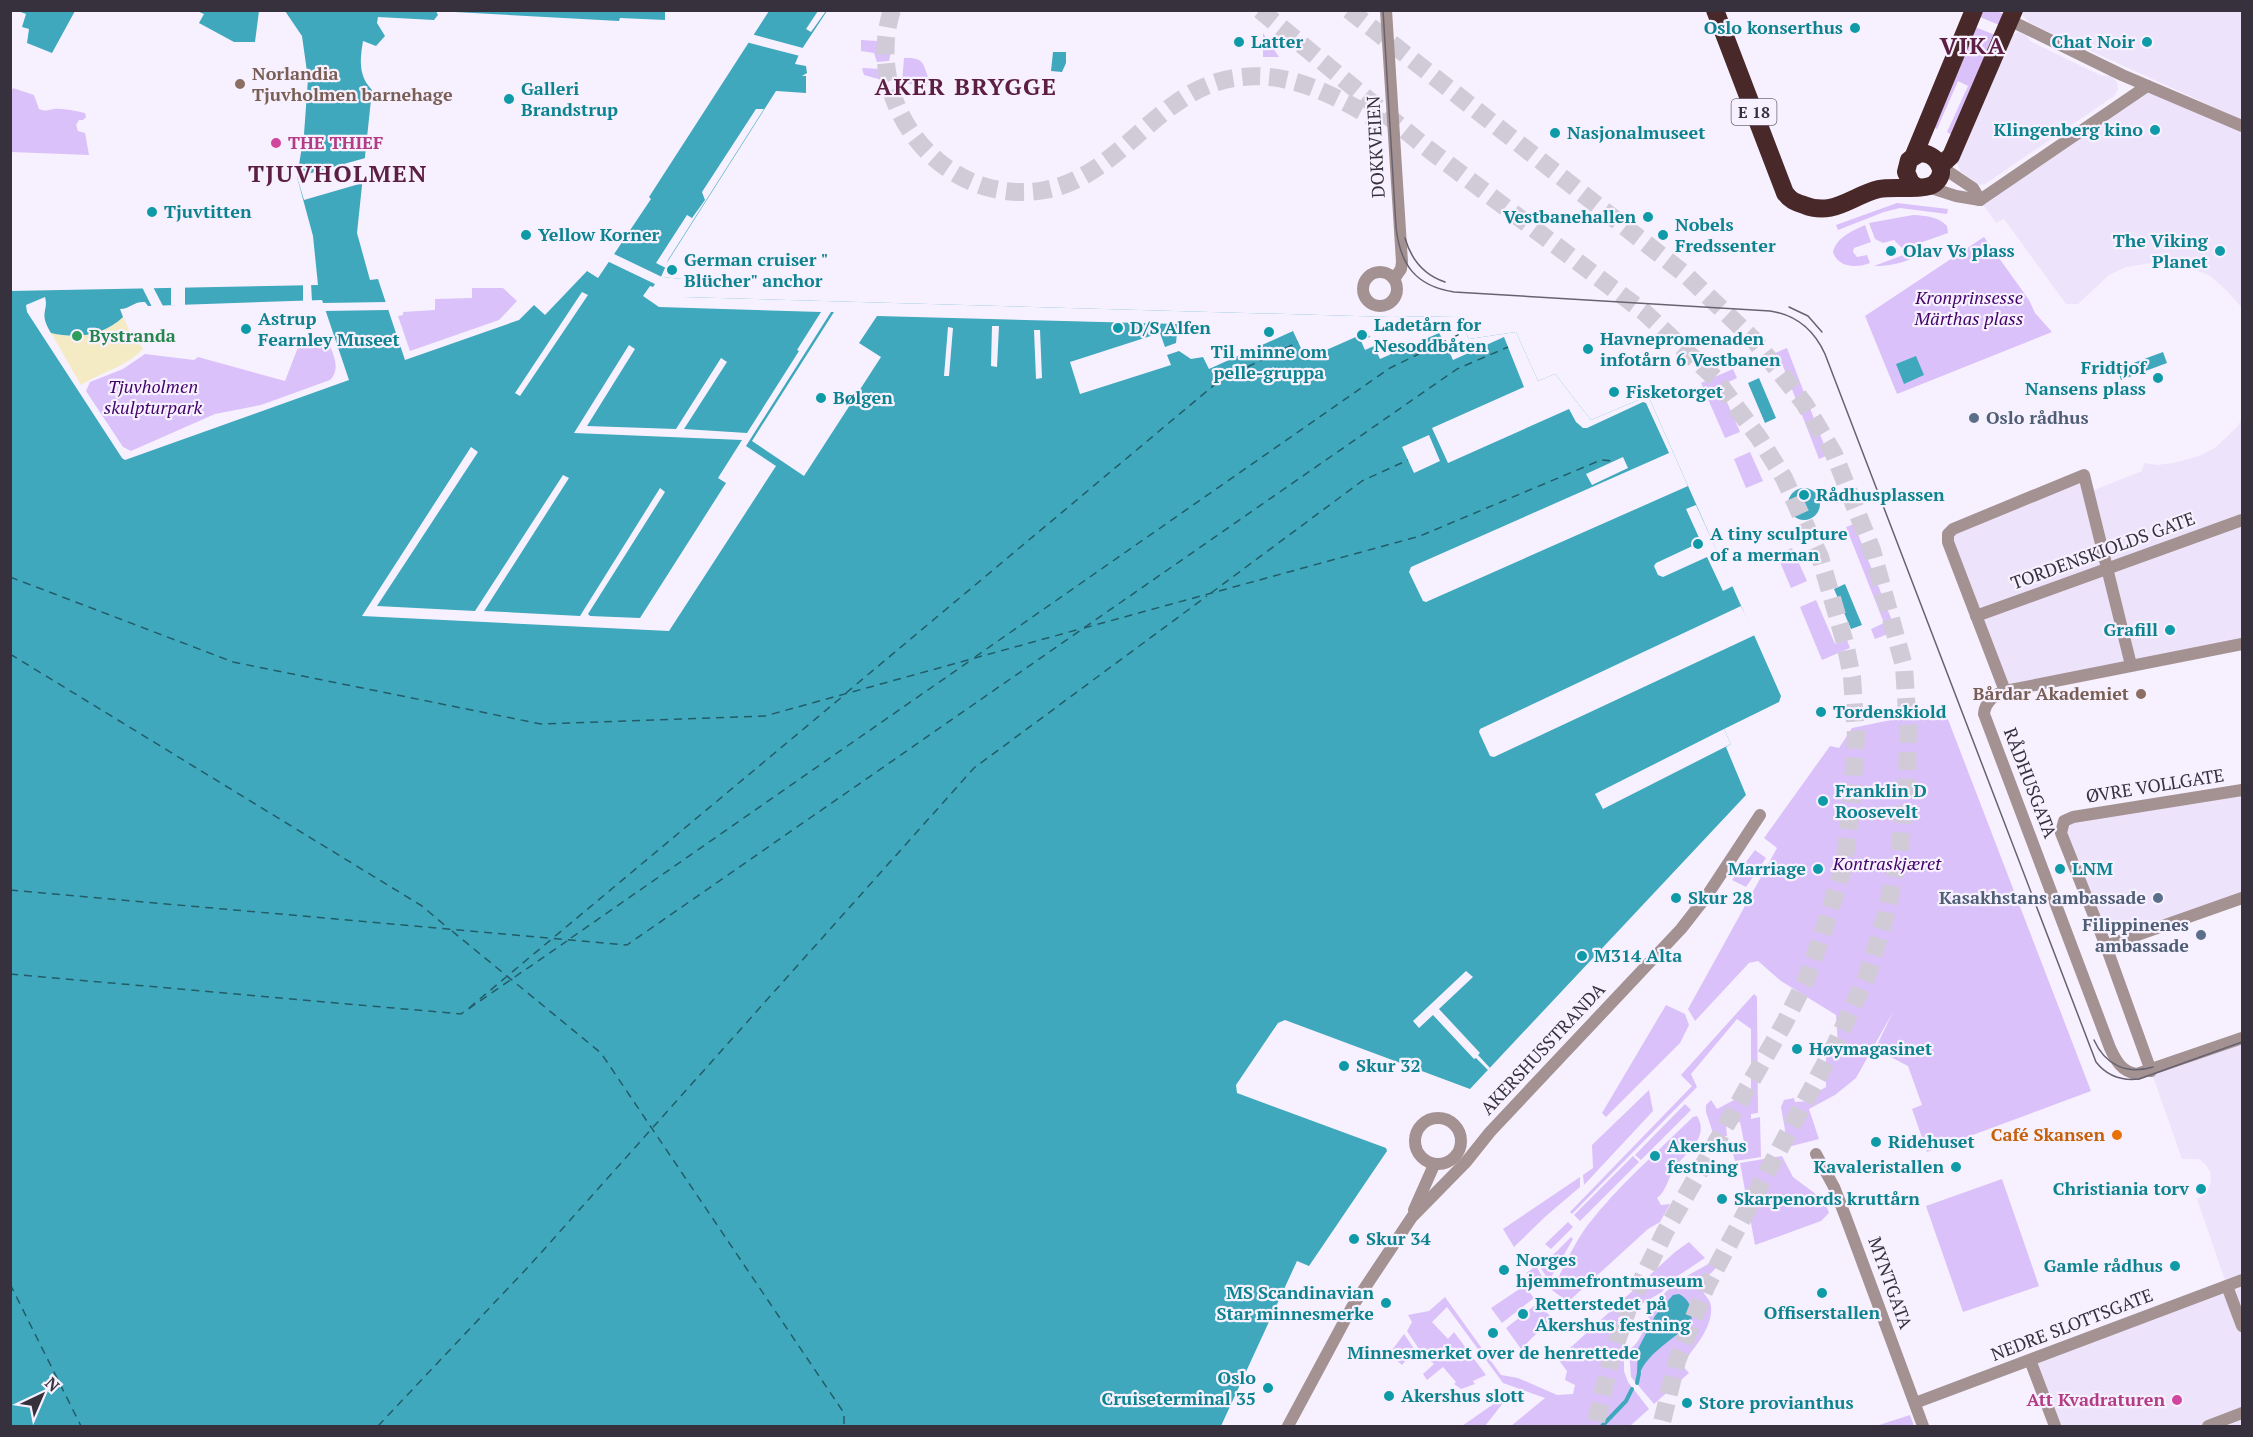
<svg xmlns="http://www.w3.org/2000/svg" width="2253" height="1437" font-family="'PT Serif',serif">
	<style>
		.built { fill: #ede3fb }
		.green { fill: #dac1f9 }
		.sand { fill: #f4ebc5 }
		.water { fill: #3fa8bd; fill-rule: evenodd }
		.pier { fill: #f7f1ff }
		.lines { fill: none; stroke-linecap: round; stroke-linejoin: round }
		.stream { stroke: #3fa8bd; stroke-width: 4 }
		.ferry { stroke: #235c68; stroke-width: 1.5; stroke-dasharray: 8 6; stroke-linecap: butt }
		.highway-tunnel { stroke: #d1cbd8; stroke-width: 18; stroke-dasharray: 18 9; stroke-linecap: butt }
		.street { stroke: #a49292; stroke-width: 12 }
		.highway { stroke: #482829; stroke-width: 18 }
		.tram { stroke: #686270; stroke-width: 1.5 }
		.culture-dot { fill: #0f9aa8; stroke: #f7f1ff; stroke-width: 2 }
		.education-dot { fill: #8d6e63; stroke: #f7f1ff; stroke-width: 2 }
		.hotel-dot { fill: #d1479c; stroke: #f7f1ff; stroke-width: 2 }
		.leisure-dot { fill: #2e9e5b; stroke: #f7f1ff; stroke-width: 2 }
		.service-dot { fill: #5c6f8a; stroke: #f7f1ff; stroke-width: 2 }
		.food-dot { fill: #e8710a; stroke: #f7f1ff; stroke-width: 2 }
		.labels { text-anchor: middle; stroke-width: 4.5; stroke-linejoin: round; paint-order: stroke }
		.shield { fill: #f7f1ff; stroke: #716b78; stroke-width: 1.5 }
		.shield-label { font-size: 16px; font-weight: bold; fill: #37313e }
		.culture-label { font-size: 18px; font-weight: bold; fill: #0d838f; stroke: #f7f1ff; text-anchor: start }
		.education-label { font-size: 18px; font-weight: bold; fill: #785e54; stroke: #f7f1ff; text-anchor: start }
		.hotel-label { font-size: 18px; font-weight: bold; fill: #b23c85; stroke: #f7f1ff; text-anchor: start }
		.street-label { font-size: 18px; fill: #37313e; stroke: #f7f1ff }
		.park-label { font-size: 18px; font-style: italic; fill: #42036a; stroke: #f7f1ff }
		.leisure-label { font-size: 18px; font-weight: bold; fill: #27864d; stroke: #f7f1ff; text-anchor: start }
		.service-label { font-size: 18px; font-weight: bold; fill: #4e5e75; stroke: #f7f1ff; text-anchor: end }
		.food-label { font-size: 18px; font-weight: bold; fill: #c56008; stroke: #f7f1ff; text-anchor: end }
		.district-label { font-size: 24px; font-weight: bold; letter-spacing: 1.5px; fill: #5c1e43; stroke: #f7f1ff }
	</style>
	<rect width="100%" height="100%" fill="#f7f1ff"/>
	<g class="built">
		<polygon points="2022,10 2242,11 2242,120 2030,23 2023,16"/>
		<polygon points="2018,32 2027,36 2030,41 2102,76 2111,76 2117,82 2118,90 2114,96 1985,184 1980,185 1960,171 1957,162 2012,35"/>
		<polygon points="2147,86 2242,126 2242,308 2226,290 2209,275 2175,263 2151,263 2126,267 2109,275 2078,304 2066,304 2004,219 1996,223 1980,200"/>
		<polygon points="2242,418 2242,644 2005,691 1948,534 2084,475 2089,492 2142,471 2144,463 2158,465 2178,462 2199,456 2215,448 2238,426"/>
		<polygon points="2242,790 2242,898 2106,946 2062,827 2064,821"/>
		<polygon points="2242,1038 2242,1426 2055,1426 2030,1360 2227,1286 2197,1199 2204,1195 2209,1188 2211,1180 2210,1171 2205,1164 2199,1159 2182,1159 2151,1071"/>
	</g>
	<g class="green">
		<polygon points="1983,11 1996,11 2004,14 1999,25 1980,17"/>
		<polygon points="1975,27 1995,35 1952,135 1947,132 1968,86 1958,81 1937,129 1932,127"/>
		<polygon points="1263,33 1279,57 1263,57"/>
		<polygon points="861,40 893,42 889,61 877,62 874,53 861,51"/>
		<path d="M904 58C924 57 923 63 929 80L926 86 902 83Z"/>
		<polygon points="863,68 880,69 888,74 889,82 864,75 862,69"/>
		<path d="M13 88 34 95 39 109C46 112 47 110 54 109 64 108 75 111 85 113L86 117 83 120H79L76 125 78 131 85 133 89 155 11 152 10 96Z"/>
		<polygon points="1897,203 1948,209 1947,214 1900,208 1884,212 1838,230 1836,225"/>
		<path d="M1913 215C1926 216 1938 216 1947 226L1948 233 1903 249 1894 240 1883 243 1875 239 1869 223Z"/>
		<path d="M1865 225 1871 242 1854 248 1853 252 1857 257 1867 255 1870 263C1857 268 1838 268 1833 252 1837 237 1852 231 1865 225Z"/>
		<polygon points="1984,237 2029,300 2035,313 2052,332 1897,394 1865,316"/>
		<path d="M1922 248 1925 254C1909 260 1892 267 1874 266Z"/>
		<polygon points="472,288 503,288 517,301 499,320 410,351 398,316 403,315 403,312 435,310 435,299 472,298"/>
		<path d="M302 337 327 339C332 352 342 368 330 380L261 405 215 414 131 451 123 447 86 391 90 382 123 369 145 354 194 360 198 357 285 381Z"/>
		<polygon points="1787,348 1828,455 1819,459 1781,361 1764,367 1761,359"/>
		<polygon points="1733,369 1737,378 1720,386 1740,432 1725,438 1701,383"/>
		<polygon points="1750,452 1763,481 1746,488 1734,459"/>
		<polygon points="1854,524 1896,631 1875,639 1871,629 1884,623 1846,527"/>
		<polygon points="1792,548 1807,581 1791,588 1777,555"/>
		<polygon points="1816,600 1835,644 1847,640 1850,648 1822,660 1800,607"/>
		<polygon points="1944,709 2091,1091 1927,1152 1912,1109 1922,1105 1908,1066 1875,1049 1893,1012 1856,1078 1835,1095 1809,1109 1819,1139 1788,1147 1781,1107 1784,1100 1794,1098 1795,1102 1809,1101 1810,1096 1826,1087 1826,1055 1838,1045 1836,1015 1781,981 1758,961 1749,963 1695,1021 1688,1009 1777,848 1764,838 1830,746 1839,748 1852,728"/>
		<polygon points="1755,850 1766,858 1746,887 1732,880"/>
		<polygon points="1754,994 1757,997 1758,1113 1751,1114 1751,1119 1760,1117 1761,1157 1735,1161 1733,1154 1746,1152 1740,1122 1726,1125 1727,1136 1714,1136 1706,1112 1706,1105 1711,1100 1717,1109 1751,1091 1751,1029 1737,1019 1691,1074 1697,1087 1572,1214 1570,1212 1692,1086 1681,1075"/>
		<polygon points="1666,1005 1685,1014 1689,1025 1680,1043 1606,1117 1602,1113"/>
		<polygon points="1649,1090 1653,1111 1584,1185 1583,1175 1593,1168 1592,1145"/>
		<polygon points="1685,1104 1691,1110 1641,1160 1635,1155"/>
		<path d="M1697 1116C1711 1138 1683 1154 1674 1169 1667 1180 1667 1190 1657 1198L1661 1205 1670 1204 1660 1222 1648 1229 1568 1302 1552 1290C1563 1269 1573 1245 1587 1226 1617 1187 1658 1151 1693 1117Z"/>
		<polygon points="1633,1156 1639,1162 1580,1221 1574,1215"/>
		<polygon points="1782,1156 1793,1177 1825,1201 1829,1213 1821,1221 1755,1245 1740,1163"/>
		<polygon points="1580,1177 1580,1187 1546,1216 1514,1247 1503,1229"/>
		<polygon points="2002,1179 2039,1286 1963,1312 1926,1206"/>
		<polygon points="1568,1222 1573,1227 1551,1249 1545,1244"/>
		<polygon points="1571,1237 1573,1239 1549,1281 1539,1265 1548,1260"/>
		<polygon points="1689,1242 1705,1258 1670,1281 1662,1292 1618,1318 1624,1352 1624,1371 1628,1382 1649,1409 1630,1426 1511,1426 1545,1398 1503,1383 1447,1307 1432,1322 1448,1339 1454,1332 1486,1375 1473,1381 1475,1384 1461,1389 1454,1384 1456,1382 1443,1367 1427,1380 1423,1374 1434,1364 1419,1349 1407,1331 1412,1322 1408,1315 1429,1311 1445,1297 1501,1375 1518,1378 1557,1395 1573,1394 1575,1385 1565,1380 1567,1371 1558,1359 1675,1252"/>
		<path d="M1710 1263 1716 1268 1699 1285C1701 1292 1710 1298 1711 1306 1713 1329 1693 1348 1682 1365L1689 1373 1654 1404 1631 1377 1629 1350C1644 1340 1645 1320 1654 1306 1667 1286 1690 1274 1710 1263Z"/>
		<polygon points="1536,1266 1547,1285 1546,1286 1526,1273"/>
		<polygon points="1524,1286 1534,1298 1502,1323 1491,1308"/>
		<polygon points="1538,1303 1552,1318 1521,1349 1506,1328"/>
		<polygon points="1404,1334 1415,1350 1402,1365 1389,1354"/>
		<polygon points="1502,1398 1503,1403 1485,1426 1462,1426"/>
		<polygon points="1910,1415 1914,1426 1876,1426"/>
	</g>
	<path class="sand" d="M123 317 133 338 138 341 143 349C126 367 101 372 81 385L51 333C76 339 103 336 123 317Z"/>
	<g class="water">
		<polygon points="18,11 75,11 52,53 27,43 29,29 22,27 26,14"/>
		<polygon points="197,11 259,11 255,42 234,42 199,23 204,14"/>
		<path d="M285 11H665V20L620 18 619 21 436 11 438 15 434 20 378 17 377 23 385 36 376 46 363 41C360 60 358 75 372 90L357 233 370 280 378 279 405 360 519 320 534 305 545 315 587 271 598 278 651 199 649 197 769 11H827L800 52 795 64 806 66 807 73 802 76H806V93L776 91 668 261 661 277 683 279 682 297 1391 317 1457 316 1469 339 1516 332 1538 381 1555 374 1591 420 1643 398 1650 400 1781 696 1779 702 1724 729 1731 744 1726 747 1746 795 1470 1089 1285 1020 1278 1023 1236 1085 1237 1093 1386 1148 1387 1151 1309 1266 1297 1261 1221 1426H11L10 291 318 285 313 236 297 177 304 134 308 79 302 36ZM45 297C49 312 38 312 51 333 77 339 103 336 123 317L120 309C130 309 134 301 145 302L148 306 322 300 349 380 125 460 122 458 27 312 26 305Z"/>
		<polygon points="1053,52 1066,52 1066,63 1062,72 1051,71"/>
		<polygon points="2163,352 2167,363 2121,380 2117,369"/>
		<polygon points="1916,356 1924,375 1904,384 1896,364"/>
		<polygon points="1759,378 1776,418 1765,423 1748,383"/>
		<circle cx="1804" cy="504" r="16"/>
		<polygon points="1845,584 1862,625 1851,629 1834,589"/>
		<path d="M1679 1294C1691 1300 1693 1312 1691 1324 1675 1337 1647 1354 1640 1373H1637L1638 1349 1655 1316 1673 1295Z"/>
	</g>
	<g class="pier">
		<polygon points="818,11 826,11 811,32 806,29"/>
		<polygon points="751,34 803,48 806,48 802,57 800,56 746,42"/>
		<polygon points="756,109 764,109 668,260 666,268 656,263 687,215 692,218 705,200 702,192"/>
		<polygon points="369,157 366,182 304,200 297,177"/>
		<polygon points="612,253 662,277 683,279 683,297 1391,317 1457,316 1469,339 1516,332 1538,381 1555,374 1591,420 1643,398 1650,400 1688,486 1426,602 1423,601 1409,572 1411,567 1669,453 1646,403 1643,402 1587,428 1583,428 1576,422 1569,409 1448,463 1432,428 1524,387 1504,337 1453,360 1447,347 1439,350 1435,342 1442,338 1439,333 1380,359 1374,346 1365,350 1361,341 1370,337 1367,332 1306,359 1293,331 1209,369 1203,357 1191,359 1179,351 1167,355 1171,365 1080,394 1070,362 1160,333 1165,347 1176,343 1178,324 877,316 859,343 881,357 804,476 752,441 834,312 831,312 746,446 776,466 669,631 362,616 471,447 478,452 377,606 475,611 563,475 569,478 484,611 580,616 660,488 665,492 588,614 590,616 640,618 726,483 718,478 742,440 574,433 629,345 635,349 587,426 676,429 721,358 727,362 684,429 747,433 799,351 797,350 821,312 659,307 643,296 650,286 653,287 655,284 607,261"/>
		<polygon points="311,284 312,301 303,302 303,285"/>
		<polygon points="141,285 152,285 164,308 153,309"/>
		<rect x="171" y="285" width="14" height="20"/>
		<polygon points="582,292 588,295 520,396 515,393"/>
		<polygon points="388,302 388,310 323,311 322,303"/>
		<polygon points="992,326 999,326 997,367 991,366"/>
		<polygon points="948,327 953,328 949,376 944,376"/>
		<polygon points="1034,330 1040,330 1042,378 1036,379"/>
		<polygon points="1429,435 1440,461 1414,473 1402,447"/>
		<polygon points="1623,457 1628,468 1592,485 1586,474"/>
		<polygon points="1696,505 1733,586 1723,591 1707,557 1663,577 1658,575 1654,566 1656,563 1701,542 1686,509"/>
		<polygon points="1741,606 1755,635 1494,757 1490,756 1479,732 1480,729"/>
		<polygon points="1724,729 1731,744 1603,809 1595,794"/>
		<polygon points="1466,971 1473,977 1439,1009 1480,1053 1478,1055 1490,1068 1488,1070 1476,1058 1474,1059 1433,1015 1419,1028 1413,1021"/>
	</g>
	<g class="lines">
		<g class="stream">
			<polyline points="1637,1383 1639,1373"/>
			<polyline points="1602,1426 1626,1401 1632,1389"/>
		</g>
		<g class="ferry">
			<polyline points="10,577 233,662 541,724 765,716 1080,629"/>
			<polyline points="1211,593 1362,481 1408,460"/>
			<polyline points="1084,628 1420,536 1601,460 1613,461"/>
			<polyline points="10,654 422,906 448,928"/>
			<polyline points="975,657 1390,368 1460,334"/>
			<polyline points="846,693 1219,381 1298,342"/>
			<polyline points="10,890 627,945 1457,369 1508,347"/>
			<polyline points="452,931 601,1053 844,1413 844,1426"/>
			<polyline points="571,938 971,660"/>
			<polyline points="10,974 461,1014 567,941"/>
			<polyline points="469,1008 843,696"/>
			<polyline points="10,1284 81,1426"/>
			<polyline points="378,1426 530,1265 974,768 1207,596"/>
		</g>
		<g class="highway-tunnel">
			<path d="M892 10C861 106 945 208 1045 190 1121 176 1157 90 1234 78 1290 69 1336 97 1383 123"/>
			<polyline points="1260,10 1423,145 1644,312 1715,378 1759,438 1784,478 1820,557 1845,643 1852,677 1856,737 1852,799 1844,865 1826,923 1806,980 1785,1022 1665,1232 1629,1306 1612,1355 1595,1426"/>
			<polyline points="1349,10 1686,275 1754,340 1804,403 1834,454 1872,550 1904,666 1908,730 1907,788 1899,854 1885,918 1867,976 1835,1045 1706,1287 1677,1361 1661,1426"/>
		</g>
		<g class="street">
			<polyline points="1386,10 1402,262 1401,269 1394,279"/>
			<polyline points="2009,20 2122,75 2242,126"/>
			<polyline points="1940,166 1973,188 1980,200"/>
			<polyline points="1928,187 1956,196 1980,200"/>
			<polyline points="1980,200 2147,86"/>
			<circle cx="1380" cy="289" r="17"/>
			<polyline points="1976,616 2242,520"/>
			<path d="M2242 644 2005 691C1994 695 1985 702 1984 714L2110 1048C2116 1061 2122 1072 2137 1074L2242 1038"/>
			<polyline points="2005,691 1948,542 1948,534 1953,529 2084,475 2131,665"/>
			<polyline points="2106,946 2242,898"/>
			<polyline points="2151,1071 2106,946 2061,833 2064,821 2073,817 2242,790"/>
			<circle cx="1438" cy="1141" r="23"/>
			<polyline points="1816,1154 1834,1187 1846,1218 1923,1426"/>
			<polyline points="1414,1210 1434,1165"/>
			<polyline points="2227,1286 2242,1326"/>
			<polyline points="2030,1360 2055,1426"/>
			<polyline points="1915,1403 2242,1280"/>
			<polyline points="1288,1426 1352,1307 1412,1217 1466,1162 1490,1132 1681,929 1706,897 1760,815"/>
			<polyline points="2208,1426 2242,1413"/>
		</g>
		<g class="highway">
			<path d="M1715 10 1785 193C1791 201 1795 202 1804 205 1833 217 1851 196 1879 189 1892 186 1924 191 1934 184 1950 172 1936 153 1920 153L1909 160 1906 172 1911 183 1917 187"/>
			<polyline points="1914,155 1974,10"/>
			<polyline points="1940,166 1951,156 2014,10"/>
		</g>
		<g class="tram">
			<path d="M1383 10 1396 227C1400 264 1415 286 1454 292L1770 311C1797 315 1814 330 1825 354L2096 1062C2107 1076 2122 1081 2139 1079L2242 1042"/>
			<path d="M1405 238C1411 259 1424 275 1445 282"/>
			<polyline points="1789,307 1808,316 1822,332"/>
			<path d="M2094 1040C2105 1065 2127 1075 2153 1067"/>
		</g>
	</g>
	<g class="culture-dot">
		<circle cx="1855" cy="28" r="6"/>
		<circle cx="1239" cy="42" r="6"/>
		<circle cx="2147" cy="42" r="6"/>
		<circle cx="509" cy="99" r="6"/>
		<circle cx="2155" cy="130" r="6"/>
		<circle cx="1555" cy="133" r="6"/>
		<circle cx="152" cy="212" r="6"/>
		<circle cx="1648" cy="217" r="6"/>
		<circle cx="526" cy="235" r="6"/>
		<circle cx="1663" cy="235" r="6"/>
		<circle cx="1891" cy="251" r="6"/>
		<circle cx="2220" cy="251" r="6"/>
		<circle cx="672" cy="270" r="6"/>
		<circle cx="1118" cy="328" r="6"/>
		<circle cx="246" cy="329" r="6"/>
		<circle cx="1269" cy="332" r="6"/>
		<circle cx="1362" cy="335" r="6"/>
		<circle cx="1588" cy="349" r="6"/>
		<circle cx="2158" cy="378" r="6"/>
		<circle cx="1614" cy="392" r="6"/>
		<circle cx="821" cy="398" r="6"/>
		<circle cx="1804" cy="495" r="6"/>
		<circle cx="1698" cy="544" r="6"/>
		<circle cx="2170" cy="630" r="6"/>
		<circle cx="1821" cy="712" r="6"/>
		<circle cx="1823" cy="801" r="6"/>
		<circle cx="1818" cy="869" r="6"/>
		<circle cx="2060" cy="869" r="6"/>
		<circle cx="1676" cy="898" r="6"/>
		<circle cx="1582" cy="956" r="6"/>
		<circle cx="1797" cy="1049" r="6"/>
		<circle cx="1344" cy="1066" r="6"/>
		<circle cx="1876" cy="1142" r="6"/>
		<circle cx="1655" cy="1156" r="6"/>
		<circle cx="1956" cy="1167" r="6"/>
		<circle cx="2201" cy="1189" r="6"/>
		<circle cx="1722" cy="1199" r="6"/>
		<circle cx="1354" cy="1239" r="6"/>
		<circle cx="2175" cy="1266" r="6"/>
		<circle cx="1504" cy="1270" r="6"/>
		<circle cx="1822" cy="1293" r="6"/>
		<circle cx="1386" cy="1303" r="6"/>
		<circle cx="1523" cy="1314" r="6"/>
		<circle cx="1493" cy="1333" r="6"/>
		<circle cx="1268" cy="1388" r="6"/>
		<circle cx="1389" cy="1396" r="6"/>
		<circle cx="1687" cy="1403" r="6"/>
	</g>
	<g class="education-dot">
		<circle cx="240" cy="84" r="6"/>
		<circle cx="2141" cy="694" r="6"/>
	</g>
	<g class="hotel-dot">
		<circle cx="276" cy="143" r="6"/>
		<circle cx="2177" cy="1400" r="6"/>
	</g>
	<circle class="leisure-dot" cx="77" cy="336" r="6"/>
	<g class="service-dot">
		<circle cx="1974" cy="418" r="6"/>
		<circle cx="2158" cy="898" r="6"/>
		<circle cx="2201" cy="935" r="6"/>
	</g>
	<circle class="food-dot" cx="2117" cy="1135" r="6"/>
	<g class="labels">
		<rect class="shield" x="1731.5" y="99" width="45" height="26" rx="4.5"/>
		<g class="shield-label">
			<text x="1754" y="118">E 18</text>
		</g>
		<g class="culture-label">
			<text x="1843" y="34" text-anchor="end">Oslo konserthus</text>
			<text x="1251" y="48">Latter</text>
			<text x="2135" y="48" text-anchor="end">Chat Noir</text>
			<text x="521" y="95">Galleri<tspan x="521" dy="21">Brandstrup</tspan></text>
			<text x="2143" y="136" text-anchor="end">Klingenberg kino</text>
			<text x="1567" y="139">Nasjonalmuseet</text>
			<text x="164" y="218">Tjuvtitten</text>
			<text x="1636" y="223" text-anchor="end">Vestbanehallen</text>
			<text x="1675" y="231">Nobels<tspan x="1675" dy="21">Fredssenter</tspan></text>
			<text x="538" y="241">Yellow Korner</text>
			<text x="2208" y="247" text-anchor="end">The Viking<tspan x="2208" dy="21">Planet</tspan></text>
			<text x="1903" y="257">Olav Vs plass</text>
			<text x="684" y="266">German cruiser "<tspan x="684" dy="21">Blücher" anchor</tspan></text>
			<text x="258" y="325">Astrup<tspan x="258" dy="21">Fearnley Museet</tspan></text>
			<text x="1374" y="331">Ladetårn for<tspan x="1374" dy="21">Nesoddbåten</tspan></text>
			<text x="1130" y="334">D/S Alfen</text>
			<text x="1600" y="345">Havnepromenaden<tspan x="1600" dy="21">infotårn 6 Vestbanen</tspan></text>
			<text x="1269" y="358" text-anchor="middle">Til minne om<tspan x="1269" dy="21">pelle-gruppa</tspan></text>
			<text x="2146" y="374" text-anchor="end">Fridtjof<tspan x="2146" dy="21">Nansens plass</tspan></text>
			<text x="1626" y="398">Fisketorget</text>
			<text x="833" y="404">Bølgen</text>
			<text x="1816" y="501">Rådhusplassen</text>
			<text x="1710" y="540">A tiny sculpture<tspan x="1710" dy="21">of a merman</tspan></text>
			<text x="2158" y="636" text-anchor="end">Grafill</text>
			<text x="1833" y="718">Tordenskiold</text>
			<text x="1835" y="797">Franklin D<tspan x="1835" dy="21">Roosevelt</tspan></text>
			<text x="1806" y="875" text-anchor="end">Marriage</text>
			<text x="2072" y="875">LNM</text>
			<text x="1688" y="904">Skur 28</text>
			<text x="1594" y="962">M314 Alta</text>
			<text x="1809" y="1055">Høymagasinet</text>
			<text x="1356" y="1072">Skur 32</text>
			<text x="1888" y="1148">Ridehuset</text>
			<text x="1667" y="1152">Akershus<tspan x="1667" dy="21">festning</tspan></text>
			<text x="1944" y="1173" text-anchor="end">Kavaleristallen</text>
			<text x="2189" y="1195" text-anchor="end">Christiania torv</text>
			<text x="1734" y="1205">Skarpenords kruttårn</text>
			<text x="1366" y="1245">Skur 34</text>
			<text x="1516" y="1266">Norges<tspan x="1516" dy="21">hjemmefrontmuseum</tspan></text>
			<text x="2163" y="1272" text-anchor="end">Gamle rådhus</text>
			<text x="1374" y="1299" text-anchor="end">MS Scandinavian<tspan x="1374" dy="21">Star minnesmerke</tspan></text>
			<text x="1535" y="1310">Retterstedet på<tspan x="1535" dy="21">Akershus festning</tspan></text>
			<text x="1822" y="1319" text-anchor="middle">Offiserstallen</text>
			<text x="1493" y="1359" text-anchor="middle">Minnesmerket over de henrettede</text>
			<text x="1256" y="1384" text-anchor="end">Oslo<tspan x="1256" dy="21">Cruiseterminal 35</tspan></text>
			<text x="1401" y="1402">Akershus slott</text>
			<text x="1699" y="1409">Store provianthus</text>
		</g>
		<g class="education-label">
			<text x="252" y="80">Norlandia<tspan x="252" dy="21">Tjuvholmen barnehage</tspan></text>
			<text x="2129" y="700" text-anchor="end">Bårdar Akademiet</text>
		</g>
		<g class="hotel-label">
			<text x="288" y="149">THE THIEF</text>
			<text x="2165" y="1406" text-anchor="end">Att Kvadraturen</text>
		</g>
		<g class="street-label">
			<text transform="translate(1376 147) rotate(-93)" y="6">DOKKVEIEN</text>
			<text transform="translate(2103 551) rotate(-20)" y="6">TORDENSKIOLDS GATE</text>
			<text transform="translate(2030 783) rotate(69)" y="6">RÅDHUSGATA</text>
			<text transform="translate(2155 786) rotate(-9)" y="6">ØVRE VOLLGATE</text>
			<text transform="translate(1543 1049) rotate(-47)" y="6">AKERSHUSSTRANDA</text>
			<text transform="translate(1890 1283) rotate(70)" y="6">MYNTGATA</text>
			<text transform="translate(2072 1325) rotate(-21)" y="6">NEDRE SLOTTSGATE</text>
		</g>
		<g class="park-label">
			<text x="1969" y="304">Kronprinsesse<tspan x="1969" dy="21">Märthas plass</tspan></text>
			<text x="153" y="393">Tjuvholmen<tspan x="153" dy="21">skulpturpark</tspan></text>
			<text x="1887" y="870">Kontraskjæret</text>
		</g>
		<g class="leisure-label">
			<text x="89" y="342">Bystranda</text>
		</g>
		<g class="service-label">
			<text x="1986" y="424" text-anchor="start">Oslo rådhus</text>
			<text x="2146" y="904">Kasakhstans ambassade</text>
			<text x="2189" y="931">Filippinenes<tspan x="2189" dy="21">ambassade</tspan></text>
		</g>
		<g class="food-label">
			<text x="2105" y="1141">Café Skansen</text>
		</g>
		<g class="district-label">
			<text x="1973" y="54">VIKA</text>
			<text x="966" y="95">AKER BRYGGE</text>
			<text x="338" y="182">TJUVHOLMEN</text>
		</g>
	</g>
	<rect width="2253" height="1437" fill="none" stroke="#37313e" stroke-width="24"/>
	<g transform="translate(42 1395) rotate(44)" stroke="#f7f1ff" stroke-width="4.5" paint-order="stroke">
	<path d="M0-4.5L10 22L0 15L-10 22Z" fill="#37313e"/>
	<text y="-9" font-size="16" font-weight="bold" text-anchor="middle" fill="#37313e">N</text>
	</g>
</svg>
